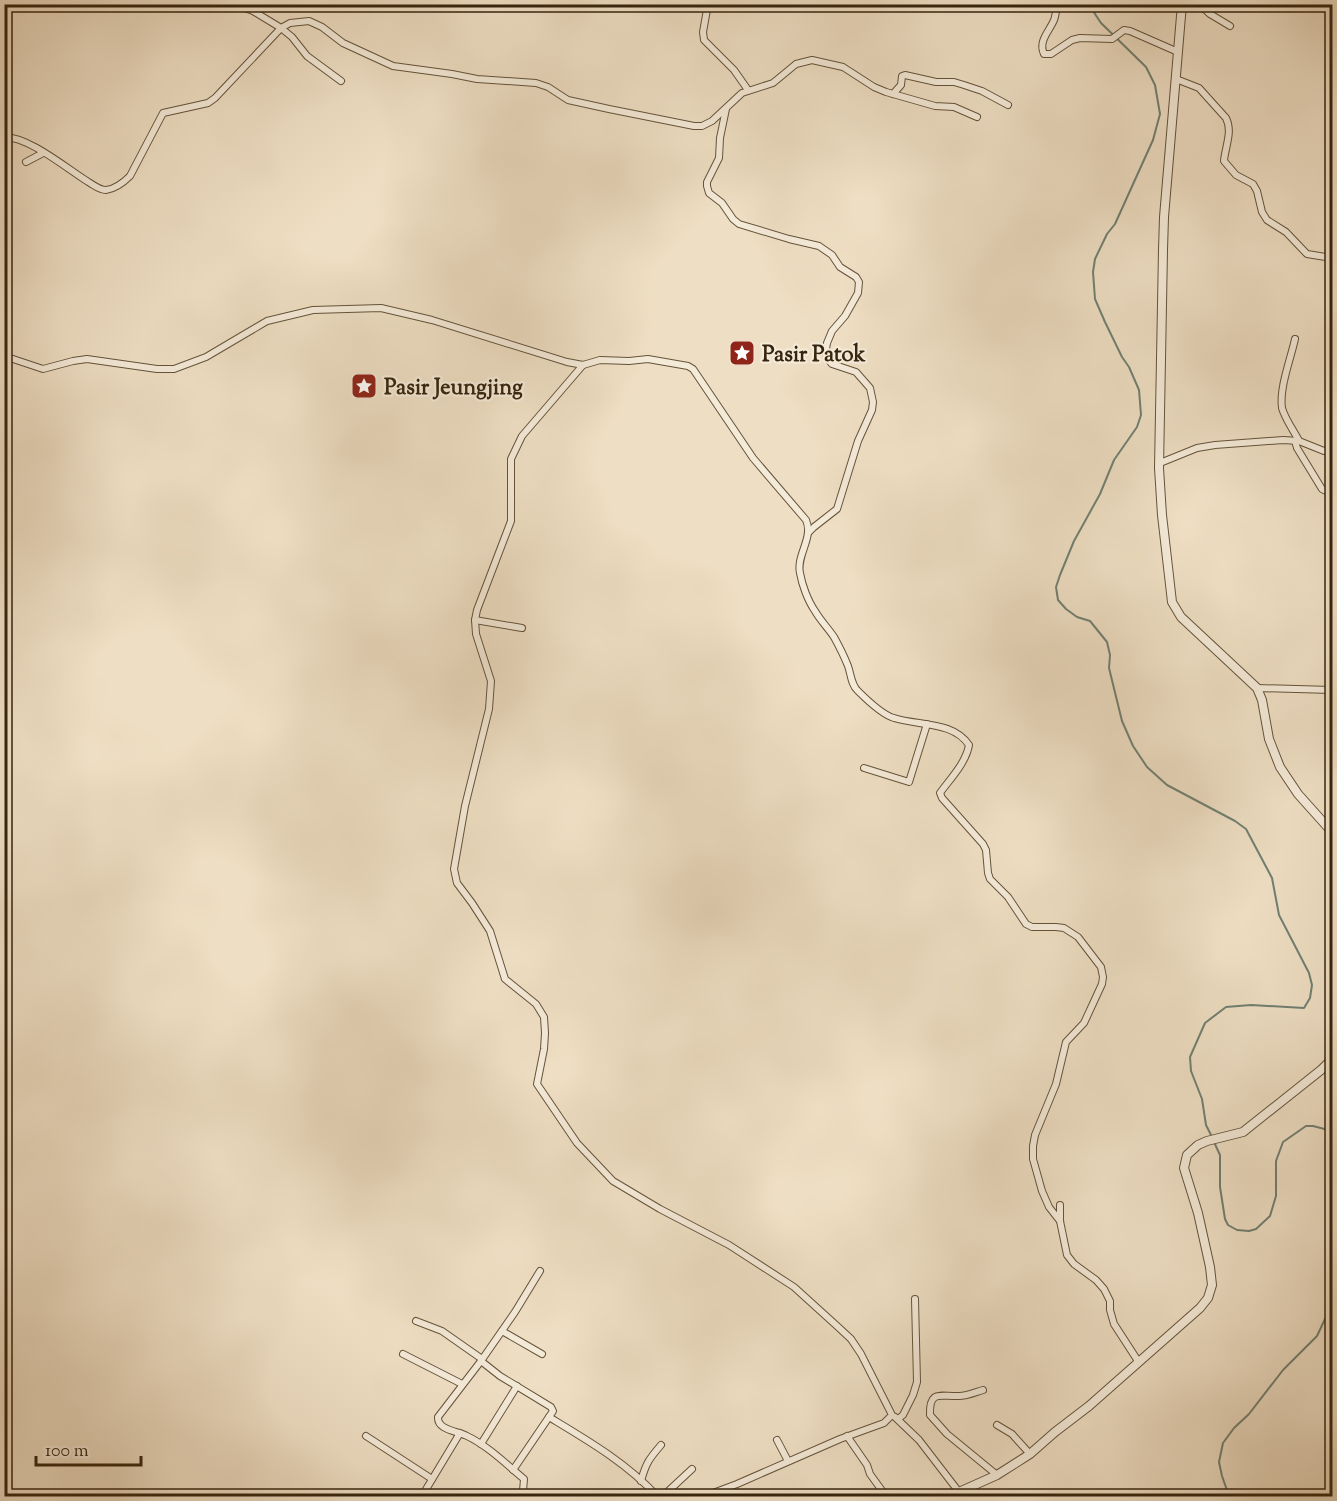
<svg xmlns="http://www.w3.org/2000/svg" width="1337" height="1501" font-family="'Sorts Mill Goudy',serif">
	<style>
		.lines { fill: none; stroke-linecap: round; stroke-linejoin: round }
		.stream { stroke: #718073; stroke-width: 2 }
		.minor-casing { stroke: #64533b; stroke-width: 8 }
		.tertiary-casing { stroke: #64533b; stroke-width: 10 }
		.minor { stroke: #f4ead8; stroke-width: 6 }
		.tertiary { stroke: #f4ead8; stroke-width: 8 }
		.labels { text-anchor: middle; stroke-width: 4.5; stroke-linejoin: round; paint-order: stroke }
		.poi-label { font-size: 22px; font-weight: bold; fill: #36250e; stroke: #f4ead8; text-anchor: start }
	</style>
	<rect width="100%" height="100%" fill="#eedec3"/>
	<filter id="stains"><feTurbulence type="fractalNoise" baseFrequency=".00333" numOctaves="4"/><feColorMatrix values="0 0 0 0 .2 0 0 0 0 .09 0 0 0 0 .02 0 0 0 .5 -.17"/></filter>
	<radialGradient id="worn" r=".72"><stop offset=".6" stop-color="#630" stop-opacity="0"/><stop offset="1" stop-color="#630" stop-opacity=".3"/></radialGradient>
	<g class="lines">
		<g class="stream">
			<polyline points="1091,4 1093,11 1101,23 1146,67 1155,85 1160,114 1153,140 1115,224 1107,234 1095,259 1093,272 1095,299 1105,322 1122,357 1129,367 1139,390 1141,415 1137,427 1114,460 1100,494 1074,541 1060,575 1056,587 1058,600 1066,609 1077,617 1090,621 1107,642 1110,655 1109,668 1122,721 1133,746 1147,767 1167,785 1235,821 1246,829 1272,878 1279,915 1309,973 1312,985 1310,998 1304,1008 1251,1005 1226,1007 1205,1023 1190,1057 1191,1071 1202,1099 1206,1125 1212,1137"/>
			<polyline points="1214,1142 1220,1155 1220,1187 1225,1219 1228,1225 1237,1230 1249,1231 1256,1229 1270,1216 1276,1196 1276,1161 1283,1142 1306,1126 1313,1126 1332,1131"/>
			<polyline points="1229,1496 1222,1476 1219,1462 1223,1443 1234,1428 1249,1414 1283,1370 1317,1336 1332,1304"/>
		</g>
		<g class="minor-casing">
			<g id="minor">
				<polyline points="234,4 253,11 281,28 292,37 307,56 341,81"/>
				<polyline points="708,4 703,32 704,40 734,70 748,90"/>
				<path d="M1057 4C1056 10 1056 15 1054 20 1049 32 1038 41 1044 54H1051L1072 40 1080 38 1112 39 1124 30 1130 31 1178 52"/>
				<polyline points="1199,4 1210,14 1230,26"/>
				<path d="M1176 79 1199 88 1226 118C1233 132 1225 147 1224 161L1236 175 1253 184 1257 191 1262 212 1267 220 1286 232 1307 254 1332 258"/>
				<polyline points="893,94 901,85 902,76 905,75 936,82 954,82 964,85 982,91 1008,105"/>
				<polyline points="726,109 720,138 719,158 707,182 707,186 709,193 722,203 733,219 739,224 789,239 819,246 832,255 840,267 856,277 859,282 858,293 845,316 832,331 827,343 826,349 827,358 832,364 856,372 870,388 873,402 872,410 858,441 837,509 814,527 808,533"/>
				<path d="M4 137C30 137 67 169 90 183 95 186 100 190 106 190 115 189 124 182 130 176L163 113 208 103 215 98 281 28 290 23 309 21 322 27 343 43 393 66 452 74 477 79 536 83 548 87 568 100 609 109 694 126H702L712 121 742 93 773 83 796 64 812 60 843 67 874 87 886 92 935 106 954 107 977 117"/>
				<polyline points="26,162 43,153"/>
				<path d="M1295 339C1291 358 1279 388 1282 408 1285 419 1294 431 1299 441"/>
				<path d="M4 356 43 369 73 361 87 359 157 369H174L206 357 267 321 313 310 381 308 432 320 567 362 583 365 600 360 629 361 648 359 688 366 693 369 753 458 806 520C814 538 796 555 800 573 802 585 808 601 815 611 820 620 828 628 834 637 839 646 844 656 848 666 851 674 851 685 858 691 866 699 883 715 894 718 919 726 953 721 969 745 966 763 950 779 940 793L942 798 983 844 986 850 988 873 990 879 1008 897 1026 924 1032 927H1056L1064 928 1078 937 1101 967 1103 977 1102 984 1084 1023 1066 1042 1056 1084 1035 1135 1033 1146V1159L1042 1191 1049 1207 1060 1221"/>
				<polyline points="1332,361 1332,364"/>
				<polyline points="583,365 522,436 511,459 511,521 477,610 475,620 476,634 491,681 489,709 465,806 454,869 457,883 472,903 490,931 505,979 536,1004 544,1017 545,1033 544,1049 537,1084 577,1143 613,1181 660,1209 729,1245 794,1287 837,1326 851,1339 861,1354 892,1415 884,1423 840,1439 737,1484 705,1496"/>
				<polyline points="1295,441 1297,448 1322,489 1326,491"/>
				<polyline points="1160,463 1197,448 1215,445 1283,440 1299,441 1324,451 1332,449"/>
				<polyline points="475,620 522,628"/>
				<polyline points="1257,688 1332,690"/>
				<polyline points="864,768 909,782 927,724"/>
				<polyline points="1060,1205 1060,1221 1067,1255 1074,1264 1096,1280 1104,1289 1110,1301 1110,1310 1114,1324 1138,1361"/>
				<polyline points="416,1321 442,1331 482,1359"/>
				<polyline points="502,1331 542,1354"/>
				<polyline points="403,1354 462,1384"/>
				<path d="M481 1361 500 1376 551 1407 553 1411 549 1417C587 1440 627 1463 657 1496"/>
				<path d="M983 1390C976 1392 967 1396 959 1396 941 1397 929 1389 930 1415L947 1434 997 1475"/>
				<polyline points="895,1417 919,1440 959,1492"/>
				<polyline points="898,1419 903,1415 913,1395 917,1382 915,1299"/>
				<polyline points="997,1425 1012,1434 1030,1454"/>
				<polyline points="366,1436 432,1479"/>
				<polyline points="847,1436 867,1465 870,1474 883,1492 884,1496"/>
				<polyline points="777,1440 788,1461"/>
				<polyline points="481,1444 517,1386"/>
				<polyline points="513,1470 549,1417"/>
				<path d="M641 1481C646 1463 649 1459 661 1445"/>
				<polyline points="866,1494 868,1496"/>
				<polyline points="422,1496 460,1433"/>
				<path d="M527 1496 523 1491 524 1479C506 1464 488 1446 467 1436 457 1431 437 1430 438 1417L481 1361 515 1312 540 1271"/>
				<polyline points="663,1496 692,1469"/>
			</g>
		</g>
		<g class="tertiary-casing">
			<g id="tertiary">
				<polyline points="1182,4 1164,217 1163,250 1159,468 1162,515 1172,602 1181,617 1257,688 1262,700 1269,739 1280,767 1298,794 1332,832"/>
				<polyline points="950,1496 997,1475 1030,1454 1055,1432 1089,1406 1200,1308 1208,1298 1212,1285 1210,1267 1198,1213 1184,1168 1187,1155 1198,1145 1207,1141 1243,1132 1321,1070 1332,1059"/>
			</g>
		</g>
		<use href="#minor" class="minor"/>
		<use href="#tertiary" class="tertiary"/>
	</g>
	<defs>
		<g id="sight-square" transform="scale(1.35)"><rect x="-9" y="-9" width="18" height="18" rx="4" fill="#8f2418" stroke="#f4ead8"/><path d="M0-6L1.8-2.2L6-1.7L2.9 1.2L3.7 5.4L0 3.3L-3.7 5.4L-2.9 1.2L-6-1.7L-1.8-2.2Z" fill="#fff"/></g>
	</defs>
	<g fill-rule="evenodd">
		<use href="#sight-square" x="742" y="353"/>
		<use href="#sight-square" x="364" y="386"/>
	</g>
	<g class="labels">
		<g class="poi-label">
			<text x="762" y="361">Pasir Patok</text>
			<text x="384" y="394">Pasir Jeungjing</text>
		</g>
	</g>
	<rect width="1337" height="1501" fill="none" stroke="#eedec3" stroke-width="24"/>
	<rect x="6" y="6" width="1325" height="1489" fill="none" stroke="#36250e" stroke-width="3"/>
	<rect x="12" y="12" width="1313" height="1477" fill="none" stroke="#36250e" stroke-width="1.5"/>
	<path d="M36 1456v9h105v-9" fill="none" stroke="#36250e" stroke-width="3"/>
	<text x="45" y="1456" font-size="18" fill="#36250e" stroke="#f4ead8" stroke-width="4.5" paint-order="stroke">100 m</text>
	<rect width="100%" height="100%" filter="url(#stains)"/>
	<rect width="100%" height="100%" fill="url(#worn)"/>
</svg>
